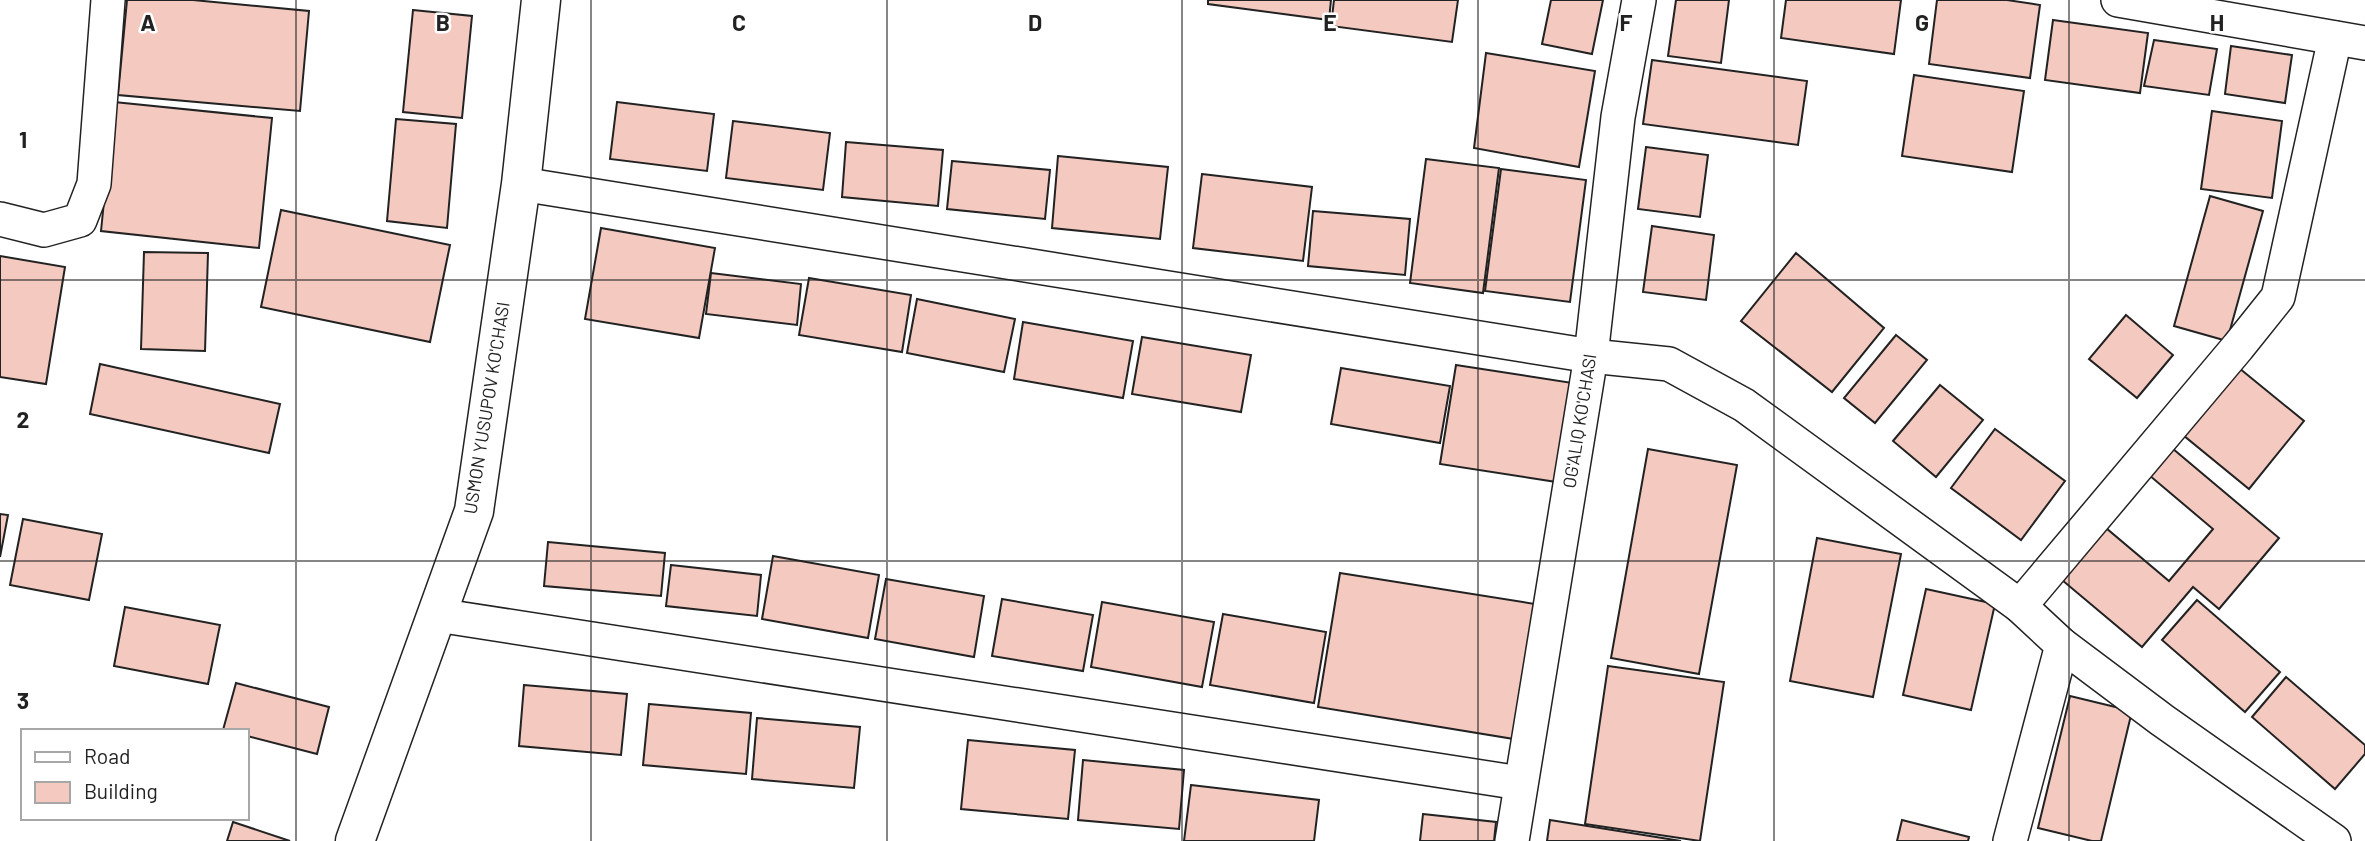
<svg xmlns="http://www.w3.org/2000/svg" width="2365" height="841" font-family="Barlow,sans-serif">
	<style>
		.building { fill: #f3c9c0; stroke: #222; stroke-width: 2 }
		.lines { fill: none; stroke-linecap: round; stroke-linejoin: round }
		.minor-casing { stroke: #222; stroke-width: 36 }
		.primary-casing { stroke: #222; stroke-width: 41 }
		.minor { stroke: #fff; stroke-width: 33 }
		.primary { stroke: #fff; stroke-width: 38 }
		.grid { fill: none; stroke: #222; stroke-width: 2; stroke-opacity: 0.55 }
		.labels { text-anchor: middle; stroke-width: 5; stroke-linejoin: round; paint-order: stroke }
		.street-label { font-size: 18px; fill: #222; stroke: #fff }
		.grid-label { font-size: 23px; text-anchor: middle; font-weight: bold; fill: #222; stroke: #fff; stroke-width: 5; stroke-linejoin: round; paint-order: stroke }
	</style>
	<rect width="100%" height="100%" fill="#fff"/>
	<g class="building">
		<polygon points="127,0 193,0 309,11 300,111 118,95"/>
		<polygon points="1208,0 1331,0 1329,20 1208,4"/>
		<polygon points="1334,0 1458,0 1452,42 1331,26"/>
		<polygon points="1551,0 1603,0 1592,54 1542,44"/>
		<polygon points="1676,0 1729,0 1721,63 1668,56"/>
		<polygon points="1786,0 1901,0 1894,54 1781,38"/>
		<polygon points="1937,0 2007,0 2040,5 2030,78 1929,64"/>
		<polygon points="413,10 472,16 462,118 403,112"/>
		<polygon points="2053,20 2148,33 2140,93 2045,80"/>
		<polygon points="2154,40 2217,49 2209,95 2144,86"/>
		<polygon points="2231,46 2292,55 2285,103 2225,94"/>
		<polygon points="1486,53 1595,71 1579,167 1474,148"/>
		<polygon points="1652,60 1807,81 1798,145 1643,124"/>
		<polygon points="1914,75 2024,91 2012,172 1902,156"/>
		<polygon points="114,102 272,118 259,248 101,231"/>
		<polygon points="617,102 714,114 707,171 610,159"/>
		<polygon points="2212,111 2282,121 2272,198 2201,189"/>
		<polygon points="396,119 456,124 447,228 387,221"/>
		<polygon points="733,121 830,133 823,190 726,178"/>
		<polygon points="846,142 943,150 938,206 842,197"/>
		<polygon points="1646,147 1708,155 1700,217 1638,209"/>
		<polygon points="1058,156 1168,167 1160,239 1052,228"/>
		<polygon points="1426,159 1499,168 1483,293 1410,283"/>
		<polygon points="952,161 1050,170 1045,219 947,209"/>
		<polygon points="1501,169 1586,180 1570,302 1485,291"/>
		<polygon points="1202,174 1312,187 1303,261 1193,248"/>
		<polygon points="2210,196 2263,211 2227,341 2174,326"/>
		<polygon points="281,210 450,245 430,342 261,307"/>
		<polygon points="1313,211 1410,219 1405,275 1308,266"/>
		<polygon points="1652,226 1714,235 1706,300 1643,292"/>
		<polygon points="601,228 715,248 699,338 585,319"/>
		<polygon points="144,252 208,253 205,351 141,349"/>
		<polygon points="1796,253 1884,328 1832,392 1741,321"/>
		<polygon points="0,256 65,267 46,384 0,377"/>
		<polygon points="711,273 801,284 797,325 706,314"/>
		<polygon points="809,278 911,295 902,352 799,335"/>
		<polygon points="917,299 1015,319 1004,372 907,353"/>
		<polygon points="2126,315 2173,355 2137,398 2089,359"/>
		<polygon points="1023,322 1133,341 1123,398 1014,379"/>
		<polygon points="1896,335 1927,360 1875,423 1844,398"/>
		<polygon points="1142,337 1251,355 1241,412 1132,394"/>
		<polygon points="100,364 280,404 269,453 90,414"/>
		<polygon points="1456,365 1579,384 1563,483 1440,464"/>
		<polygon points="1341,368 1450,386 1440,443 1331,424"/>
		<polygon points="2239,368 2304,421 2249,489 2183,435"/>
		<polygon points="1940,385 1983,420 1936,477 1893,441"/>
		<polygon points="1995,429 2065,481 2021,540 1951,488"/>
		<polygon points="2166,443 2279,538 2219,609 2193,587 2142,647 2056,575 2100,523 2169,581 2213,529 2143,470"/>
		<polygon points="1648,449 1737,465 1699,674 1611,658"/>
		<polygon points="0,514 8,515 0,557"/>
		<polygon points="23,519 102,534 89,600 10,585"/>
		<polygon points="1817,538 1901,554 1873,697 1790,681"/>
		<polygon points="548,542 665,553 661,596 544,586"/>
		<polygon points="773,556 879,575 868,638 762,619"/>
		<polygon points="671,565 761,575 757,616 666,606"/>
		<polygon points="1340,573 1541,605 1520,740 1318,707"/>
		<polygon points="886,579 984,596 974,657 875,639"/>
		<polygon points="1926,589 1995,604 1971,710 1903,695"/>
		<polygon points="1002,599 1093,615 1083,671 992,656"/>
		<polygon points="2197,600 2280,672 2245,712 2162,640"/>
		<polygon points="1102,602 1214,622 1202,687 1091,667"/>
		<polygon points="125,607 220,625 208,684 114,666"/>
		<polygon points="1223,614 1326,632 1314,703 1210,685"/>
		<polygon points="1608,666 1724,682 1700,841 1585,824"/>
		<polygon points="2286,677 2365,745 2365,754 2335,789 2252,717"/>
		<polygon points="236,683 329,707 317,754 247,736 247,731 223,730"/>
		<polygon points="524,685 627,694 621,755 519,746"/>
		<polygon points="2070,696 2132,711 2101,841 2092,841 2038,828"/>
		<polygon points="649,704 751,713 746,774 643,765"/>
		<polygon points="757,718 860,727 854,788 752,779"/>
		<polygon points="968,740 1075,750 1068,819 961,809"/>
		<polygon points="1083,760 1184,770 1179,829 1078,820"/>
		<polygon points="1191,785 1319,800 1314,841 1184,841"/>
		<polygon points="1423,814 1496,822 1494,841 1420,841"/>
		<polygon points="1550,820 1681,841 1547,841"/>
		<polygon points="1902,820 1969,837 1968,841 1897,841"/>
		<polygon points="233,822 290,841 227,841"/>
	</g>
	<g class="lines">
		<g class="minor-casing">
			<g id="minor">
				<polyline points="2118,0 2365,43"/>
				<polyline points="521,184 1591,356 1669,364 1744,405 2020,606 2062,645 2162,720 2334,841"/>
				<polyline points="0,219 44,230 80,220 94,184 108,0"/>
				<polyline points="2020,606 2238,347 2278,297 2335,38"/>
				<polyline points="437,615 1520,783"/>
				<polyline points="1512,841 1591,356 1618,117 1639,0"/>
				<polyline points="2010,841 2062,645"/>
			</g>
		</g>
		<g class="primary-casing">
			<polyline id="primary" points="355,841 474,511 521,184 541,0"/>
		</g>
		<use href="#minor" class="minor"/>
		<use href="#primary" class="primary"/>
	</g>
	<path class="grid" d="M296 0V841M591 0V841M887 0V841M1182 0V841M1478 0V841M1774 0V841M2069 0V841M0 280H2365M0 561H2365"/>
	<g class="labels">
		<g class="street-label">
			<text transform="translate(487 408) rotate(-81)" y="6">USMON YUSUPOV KO'CHASI</text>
			<text transform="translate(1580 421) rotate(-81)" y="6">OG'ALIQ KO'CHASI</text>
		</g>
	</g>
	<g class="grid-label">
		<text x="148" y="31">A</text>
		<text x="443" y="31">B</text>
		<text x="739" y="31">C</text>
		<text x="1035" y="31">D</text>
		<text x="1330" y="31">E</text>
		<text x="1626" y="31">F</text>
		<text x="1922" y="31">G</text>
		<text x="2217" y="31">H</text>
		<text x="23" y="148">1</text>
		<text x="23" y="428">2</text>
		<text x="23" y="709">3</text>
	</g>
	<rect x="21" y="729" width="228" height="91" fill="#ffffff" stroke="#a7a7a7" stroke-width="2"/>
	<rect x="35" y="752" width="35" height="10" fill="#ffffff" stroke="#a7a7a7" stroke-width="2"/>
	<text x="84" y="764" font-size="21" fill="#222222">Road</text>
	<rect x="35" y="782" width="35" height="21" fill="#f3c9c0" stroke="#a7a7a7" stroke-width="2"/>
	<text x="84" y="799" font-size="21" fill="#222222">Building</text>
</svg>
